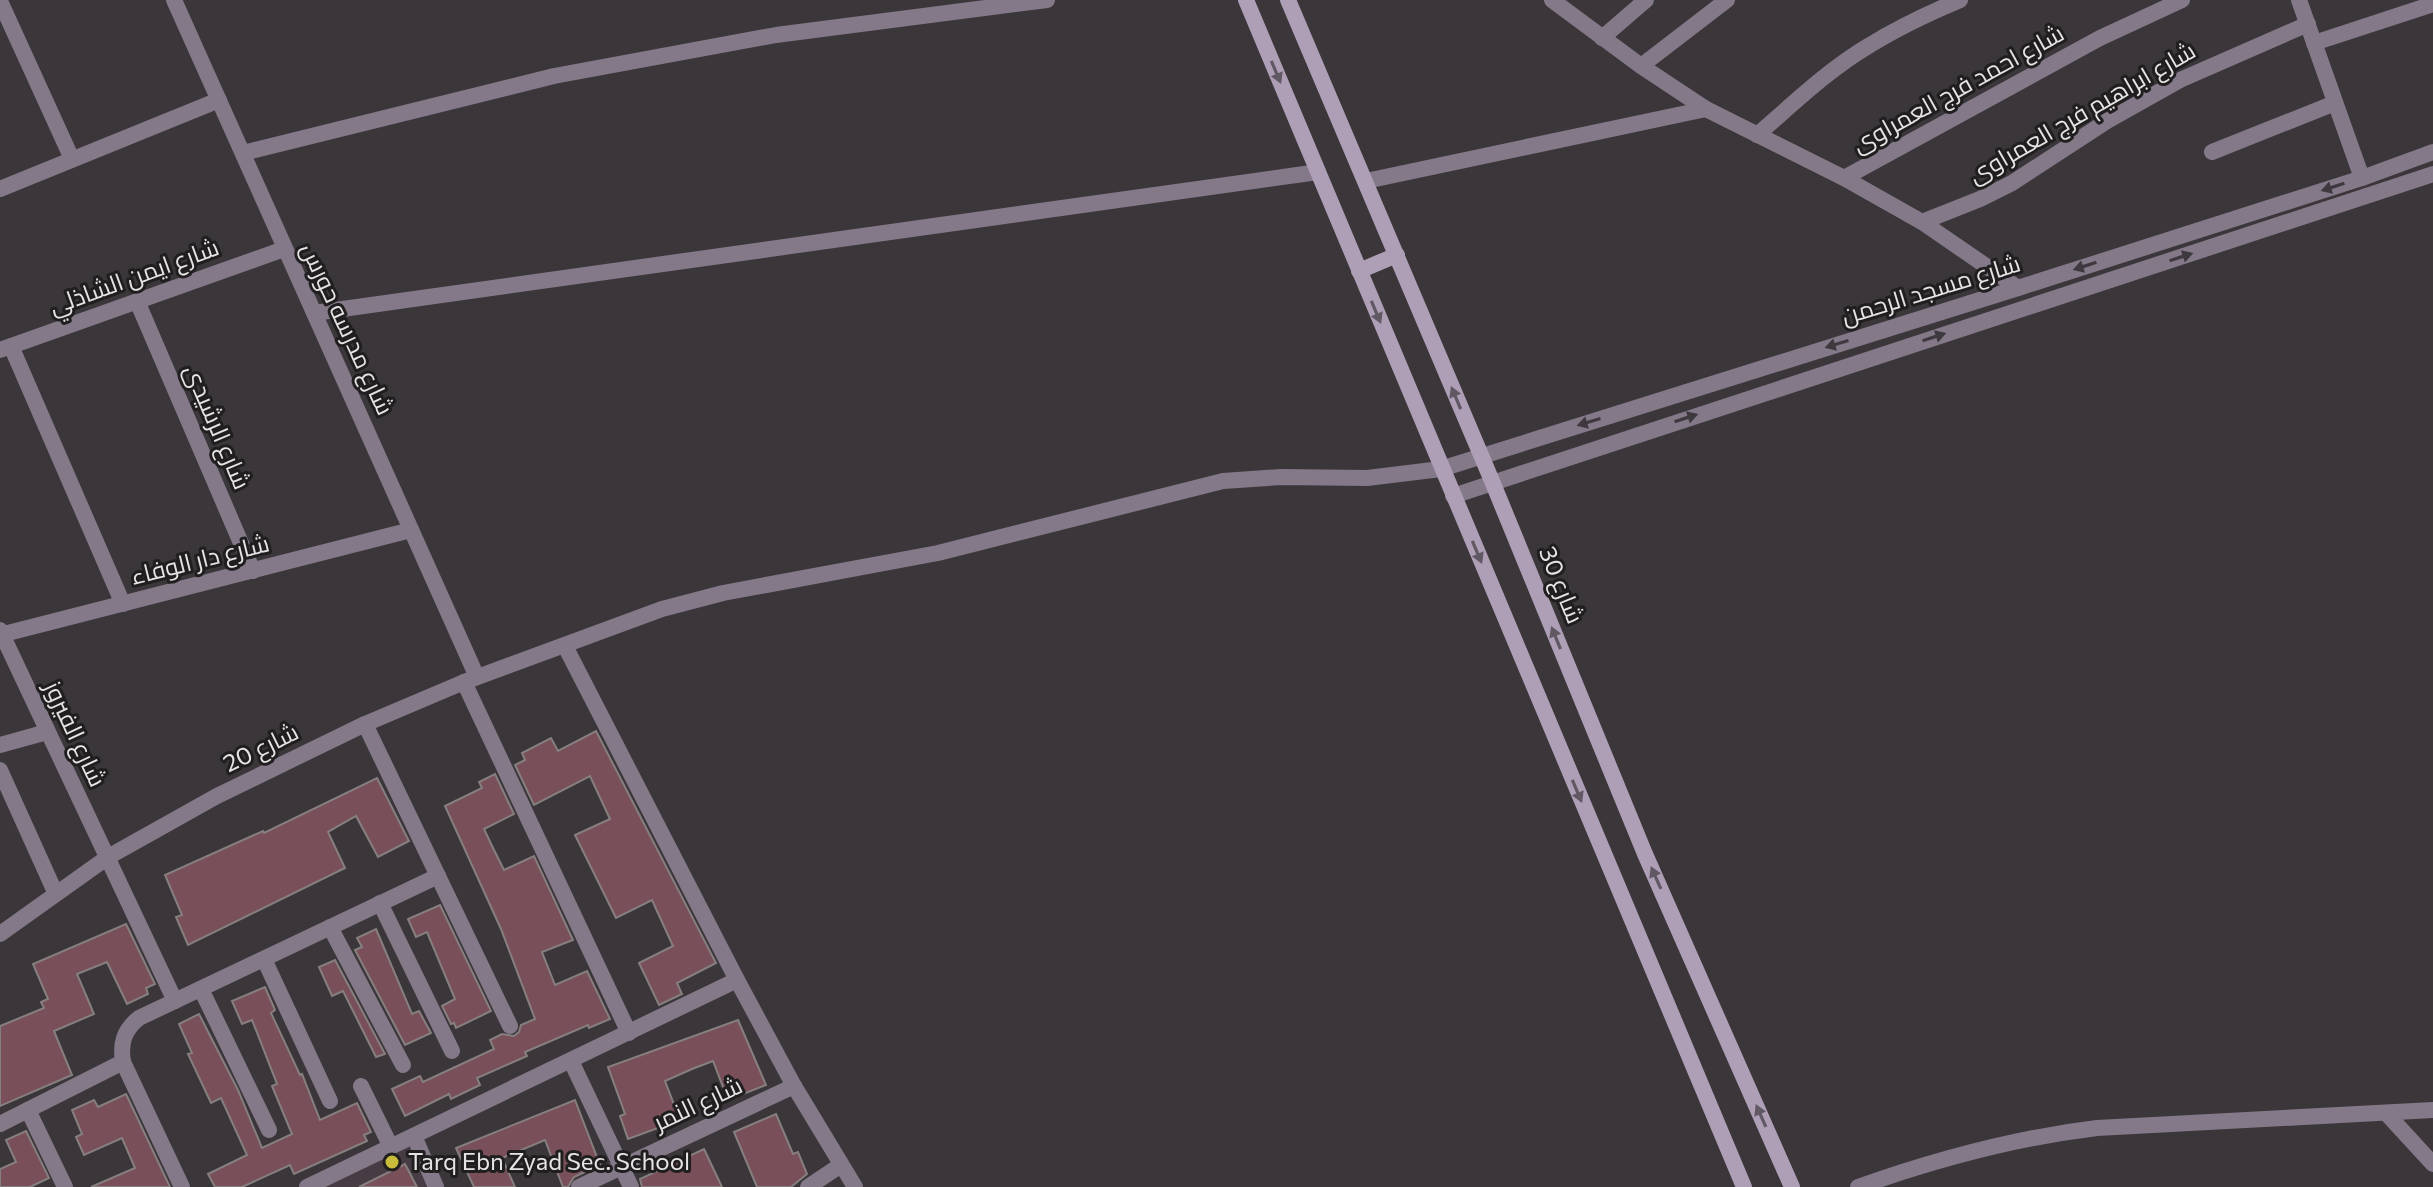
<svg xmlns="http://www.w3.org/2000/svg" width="2433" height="1187" font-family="Commissioner,Cairo,sans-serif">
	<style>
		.built { fill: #473c43 }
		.building { fill: #79505a; stroke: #867f80; stroke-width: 2 }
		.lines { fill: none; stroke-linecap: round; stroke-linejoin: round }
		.street { stroke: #837989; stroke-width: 16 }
		.secondary { stroke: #ae9eb6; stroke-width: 16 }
		.oneway { fill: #605863 }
		.oneway2 { fill: #3e393f }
		.poi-dot { fill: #c9bb3a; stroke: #201e1f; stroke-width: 3 }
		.labels { text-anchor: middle; stroke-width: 6; stroke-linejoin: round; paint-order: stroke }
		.street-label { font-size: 24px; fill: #e7e4e6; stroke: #201e1f }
		.poi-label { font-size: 24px; fill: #e7e4e6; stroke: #201e1f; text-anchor: start }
	</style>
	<rect width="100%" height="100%" fill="#3a3639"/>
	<polygon class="built" points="413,1137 435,1187 310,1187"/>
	<g class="building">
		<polygon points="596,731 716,963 677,983 682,994 659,1005 639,963 673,946 652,900 616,918 575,835 610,819 590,776 534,805 515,765 525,760 522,753 551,738 558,751"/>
		<polygon points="495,774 514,814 484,829 493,848 504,870 534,856 573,940 542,952 555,985 587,971 610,1019 589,1028 588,1025 525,1052 527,1056 477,1078 480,1085 451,1099 449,1094 405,1116 392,1089 420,1076 423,1082 494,1049 490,1040 502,1034 514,1036 519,1032 521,1025 535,1019 501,929 445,806 482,788 479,782"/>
		<polygon points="377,778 409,841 378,857 356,816 328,832 345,868 188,945 176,917 182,915 165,875 263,831 264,833"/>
		<polygon points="440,905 491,1011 456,1028 454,1023 451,1024 442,1006 455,999 427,932 416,937 408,919"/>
		<polygon points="126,924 155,984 146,988 148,994 127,1004 107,962 77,974 94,1014 54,1031 72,1075 0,1106 0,1026 44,1008 41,1002 48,999 33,964"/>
		<polygon points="376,929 412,1014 419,1011 431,1033 405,1045 355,950 362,947 357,938"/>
		<polygon points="335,960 385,1054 376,1057 343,991 332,996 319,967"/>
		<polygon points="265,987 275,1010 271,1013 300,1075 302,1074 320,1120 357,1103 371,1132 364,1135 367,1141 294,1174 290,1165 242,1187 215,1187 208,1174 247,1155 221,1098 211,1103 188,1054 192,1053 179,1024 199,1014 238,1090 262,1148 292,1134 272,1086 277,1084 252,1020 242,1024 232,1001"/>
		<polygon points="738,1020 766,1085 728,1100 713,1061 692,1069 665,1081 680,1120 628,1139 620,1116 625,1114 608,1067"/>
		<polygon points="126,1094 170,1187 91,1187 135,1168 122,1138 84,1155 76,1137 82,1134 72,1110 94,1100 98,1107"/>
		<polygon points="575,1100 600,1165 574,1177 568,1187 563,1187 545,1140 502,1158 515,1187 474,1187 456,1148"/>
		<polygon points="776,1114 793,1154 798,1152 807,1174 791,1187 757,1187 734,1132"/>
		<polygon points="26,1131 49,1178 30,1187 0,1187 0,1169 16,1162 6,1140"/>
		<polygon points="704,1149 722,1187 642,1187 640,1179"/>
		<polygon points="405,1164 417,1187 359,1187"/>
	</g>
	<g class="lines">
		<g class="street">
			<polyline points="174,0 477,677"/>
			<polyline points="1552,0 1641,66 1706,109 1844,178 1922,222 2018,288"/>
			<polyline points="2299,0 2362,178"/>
			<polyline points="0,1 72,159"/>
			<polyline points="1602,38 1646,0"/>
			<polyline points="2314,43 2433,4"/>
			<polyline points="1641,66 1727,0"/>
			<path d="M1757 135C1793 104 1829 69 1870 45 1899 27 1929 13 1960 0"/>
			<polyline points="2212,152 2335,103"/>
			<polyline points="243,153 554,76 776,35 1047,0"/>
			<polyline points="1844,178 2100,38 2182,0"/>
			<polyline points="1366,181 1706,109"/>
			<polyline points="0,189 219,100"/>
			<polyline points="1922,222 1980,199 2012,183 2107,121 2180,80 2308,24"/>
			<polyline points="137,301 253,571"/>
			<polyline points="314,313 1318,172"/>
			<polyline points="11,346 123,604"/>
			<polyline points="0,350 284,249"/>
			<polyline points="1453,496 2433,174"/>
			<polyline points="0,630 175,1001"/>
			<polyline points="0,635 411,530"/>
			<polyline points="565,646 737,980 794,1086 855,1187"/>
			<polyline points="464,682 629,1033"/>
			<polyline points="365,724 510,1026"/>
			<polyline points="0,745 47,732"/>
			<polyline points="0,770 55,892"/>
			<polyline points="380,903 452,1051"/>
			<polyline points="330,927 403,1065"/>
			<polyline points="0,934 108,857 217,796 365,724 464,682 662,609 723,593 938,553 1223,481 1281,477 1367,478 1441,469 2018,288 2362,178 2433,152"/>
			<polyline points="264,959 330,1101"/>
			<polyline points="201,989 269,1130"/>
			<polyline points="571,1061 631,1187"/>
			<polyline points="361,1086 391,1147"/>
			<polyline points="28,1110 65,1187"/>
			<polyline points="2387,1114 2433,1164"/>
			<polyline points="0,1124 123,1062"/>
			<polyline points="414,1136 436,1187"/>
			<path d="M182 1187 123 1062C120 1043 124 1030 139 1018L438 876"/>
			<polyline points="307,1187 737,980"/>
			<polyline points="579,1187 794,1086"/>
			<polyline points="808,1187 841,1165"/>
			<path d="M1858 1187C1937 1159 2014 1138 2097 1128L2433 1110"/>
		</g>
		<g class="secondary">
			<polyline points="1246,0 1744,1187"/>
			<polyline points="1288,0 1492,481 1645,854 1792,1187"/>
			<polyline points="1359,271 1397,255"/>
		</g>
	</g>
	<defs><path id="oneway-solid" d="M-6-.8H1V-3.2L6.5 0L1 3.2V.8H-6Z" transform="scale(2)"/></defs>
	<g class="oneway">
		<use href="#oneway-solid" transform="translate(1276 72) rotate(67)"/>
		<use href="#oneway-solid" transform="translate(1376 312) rotate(67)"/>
		<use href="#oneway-solid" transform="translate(1456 398) rotate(-113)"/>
		<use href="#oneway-solid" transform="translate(1477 552) rotate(67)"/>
		<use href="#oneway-solid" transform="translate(1556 638) rotate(-112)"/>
		<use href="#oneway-solid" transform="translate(1577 791) rotate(67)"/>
		<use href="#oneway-solid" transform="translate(1656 878) rotate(-114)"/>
		<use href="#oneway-solid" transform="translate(1761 1116) rotate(-114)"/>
	</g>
	<g class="oneway2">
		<use href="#oneway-solid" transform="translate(2333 187) rotate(162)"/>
		<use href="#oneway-solid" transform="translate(2181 257) rotate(-18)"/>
		<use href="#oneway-solid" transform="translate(2085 266) rotate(162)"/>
		<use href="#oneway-solid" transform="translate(1934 337) rotate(-18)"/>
		<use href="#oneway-solid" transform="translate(1837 344) rotate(163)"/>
		<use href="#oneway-solid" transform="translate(1686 418) rotate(-18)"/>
		<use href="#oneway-solid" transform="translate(1589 422) rotate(163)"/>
	</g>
	<circle class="poi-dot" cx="392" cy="1162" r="8"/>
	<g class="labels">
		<g class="street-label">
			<text transform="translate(1958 89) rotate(-29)" y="8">شارع احمد فرج العمراوى</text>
			<text transform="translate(2082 113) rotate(-30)" y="8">شارع ابراهيم فرج العمراوى</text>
			<text transform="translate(134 277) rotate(-20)" y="8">شارع ايمن الشاذلي</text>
			<text transform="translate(1931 290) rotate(-17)" y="8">شارع مسجد الرحمن</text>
			<text transform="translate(347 329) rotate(65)" y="8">شارع مدرسه حورس</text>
			<text transform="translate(217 427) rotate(67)" y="8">شارع الرشيدى</text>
			<text transform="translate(200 560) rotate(-14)" y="8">شارع دار الوفاء</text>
			<text transform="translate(1561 585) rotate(68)" y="8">شارع 30</text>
			<text transform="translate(75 734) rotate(65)" y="8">شارع الفيروز</text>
			<text transform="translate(261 748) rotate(-26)" y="8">شارع 20</text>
			<text transform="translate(698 1104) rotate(-25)" y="8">شارع النمر</text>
		</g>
		<g class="poi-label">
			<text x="408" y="1170">Tarq Ebn Zyad Sec. School</text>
		</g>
	</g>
</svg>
